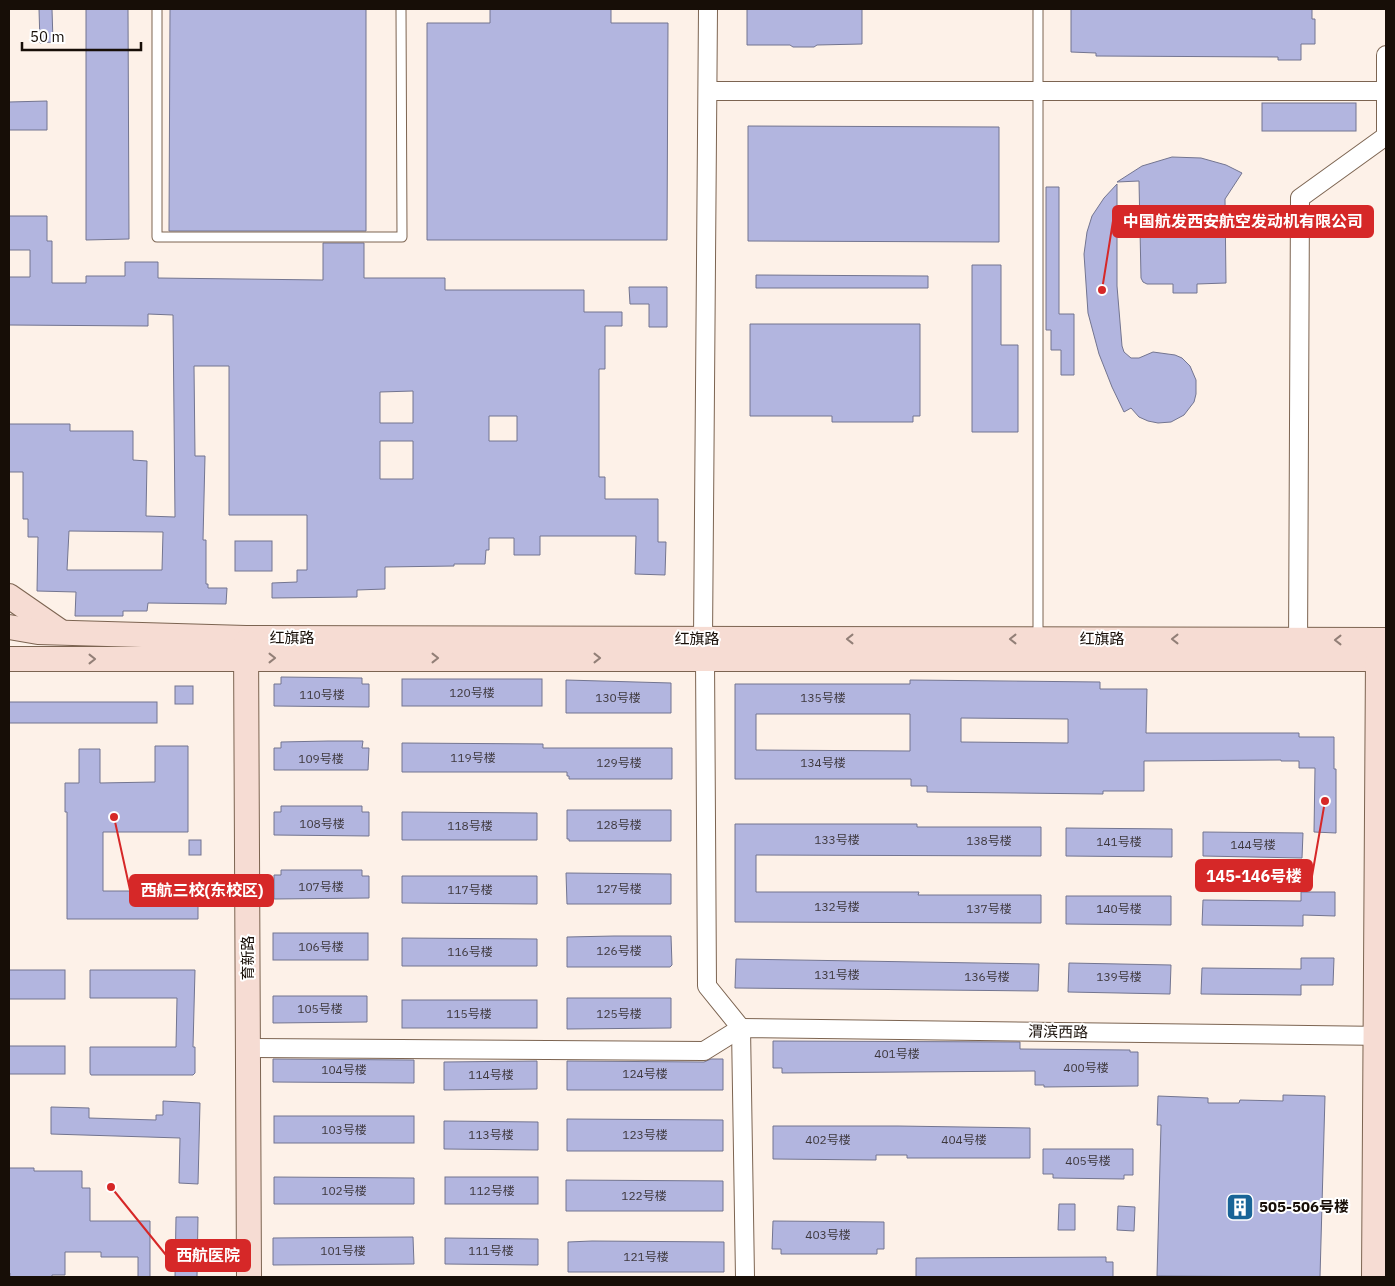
<svg xmlns="http://www.w3.org/2000/svg" width="1395" height="1286" font-family="'IBM Plex Sans','Noto Sans SC',sans-serif">
	<style>
		.building { fill: #b2b5df; stroke: #737590; fill-rule: evenodd }
		.lines { fill: none; stroke-linecap: round; stroke-linejoin: round }
		.lane-casing { stroke: #7c6451; stroke-width: 11 }
		.street-casing { stroke: #7c6451; stroke-width: 20 }
		.secondary-casing { stroke: #7c6451; stroke-width: 26 }
		.lane { stroke: #fff; stroke-width: 9 }
		.street { stroke: #fff; stroke-width: 18 }
		.secondary { stroke: #f6dcd3; stroke-width: 24 }
		.oneway { stroke: #927f77 }
		.labels { text-anchor: middle; stroke-width: 4; stroke-linejoin: round; paint-order: stroke }
		.number-label { font-size: 12px; fill: #3e383d }
		.street-label { font-size: 15px; fill: #170e07; stroke: #fff }
		.poi-label { font-size: 15px; font-weight: bold; fill: #170e07; stroke: #fff; text-anchor: start }
		.leader { fill: none; stroke: #d62828; stroke-width: 2 }
		.callout-dot { fill: #d62828; stroke: #fff; stroke-width: 2 }
		.callout { fill: #d62828; stroke: #d62828; stroke-width: 2 }
		.callout-label { font-size: 16px; text-anchor: middle; font-weight: bold; fill: #fff }
	</style>
	<rect width="100%" height="100%" fill="#fdf1e8"/>
	<g class="building">
		<polygon points="39,9 52,9 53,42 40,43"/>
		<polygon points="86,9 128,9 129,239 86,240"/>
		<polygon points="170,9 366,9 366,231 169,231"/>
		<polygon points="490,9 611,9 611,23 668,23 667,240 427,240 427,23 490,23"/>
		<polygon points="747,9 862,9 862,44 817,45 814,47 793,47 790,45 747,45"/>
		<polygon points="1071,9 1312,9 1312,19 1315,19 1315,44 1301,44 1301,60 1278,60 1278,57 1096,56 1096,53 1071,52"/>
		<polygon points="47,101 47,130 9,130 9,102"/>
		<rect x="1262" y="103" width="94" height="28"/>
		<polygon points="748,126 999,127 999,242 748,241"/>
		<polygon points="1172,157 1201,158 1226,165 1242,173 1225,199 1226,283 1197,284 1197,293 1173,293 1173,284 1147,284 1143,282 1141,278 1139,181 1117,182 1142,166"/>
		<polygon points="1117,184 1117,286 1122,346 1124,352 1131,358 1139,358 1153,352 1175,355 1182,358 1190,366 1196,380 1196,394 1194,402 1184,415 1171,422 1158,423 1148,421 1139,417 1131,408 1124,412 1112,387 1099,354 1088,313 1084,254 1087,232 1092,216 1104,198"/>
		<polygon points="1046,187 1059,187 1059,314 1074,314 1074,375 1061,375 1061,350 1051,350 1051,330 1046,330"/>
		<path d="M9 216H47V241H52V283H86V276H125V262H158V278L323 280V243H364V278H445V290H584V312H622V326H605V369H599V477H605V499H658V542H666L665 575 635 574 636 536H540V555H514V538H489V550H486L485 564H454V566L385 567V589L357 590V597L272 598V583L297 582V570H307V515H229V366H194L195 456H205L203 540H206V584H208V588H227L226 604 148 603 147 611H123V616H75L76 592 37 591 38 537H28V519H23V472H9V424H70V431H133V460L147 461 146 516 175 517 173 315 148 314V326L9 325V277H30V250H9ZM413 391V423H380V392ZM489 416H517V441H489ZM380 441H413V479H380ZM69 531 163 532 162 570H67Z"/>
		<polygon points="972,265 1001,265 1001,345 1018,345 1018,432 972,432"/>
		<polygon points="756,275 928,276 928,288 756,288"/>
		<polygon points="629,287 667,287 667,327 649,327 649,304 630,304"/>
		<polygon points="750,324 920,324 920,416 913,416 913,422 832,422 832,416 750,416"/>
		<rect x="235" y="541" width="37" height="30"/>
		<polygon points="281,677 362,678 362,684 369,684 369,707 274,706 274,684 281,684"/>
		<rect x="402" y="679" width="140" height="27"/>
		<polygon points="566,680 671,683 671,713 566,713"/>
		<path d="M910 680 1100 682V689H1147L1146 733H1299V737H1334V769H1336V833L1314 832 1315 768H1299V761H1281V760L1144 761V791H1103V794L927 792V786H911V779H735V684H910ZM756 714H910V751L756 750ZM961 718 1068 719V743L961 742Z"/>
		<rect x="175" y="686" width="18" height="18"/>
		<rect x="9" y="702" width="148" height="21"/>
		<polygon points="328,741 363,741 362,748 369,748 368,770 274,770 274,748 281,748 281,742"/>
		<polygon points="402,743 543,744 543,748 672,748 672,779 569,779 569,776 567,776 567,772 402,772"/>
		<polygon points="155,746 188,746 188,832 103,832 103,891 137,891 137,879 165,879 165,890 198,890 198,919 67,919 67,812 65,812 65,783 79,783 79,749 100,749 100,783 155,782"/>
		<polygon points="281,806 362,806 362,812 369,812 369,836 274,835 274,812 281,812"/>
		<polygon points="567,810 671,810 671,841 569,841 569,839 567,839"/>
		<polygon points="402,812 537,813 537,840 402,840"/>
		<polygon points="735,824 917,824 917,827 1041,827 1041,856 756,855 756,892 919,892 918,895 1041,895 1041,923 735,922"/>
		<polygon points="1066,828 1172,829 1172,857 1066,856"/>
		<polygon points="1203,832 1303,833 1302,858 1203,856"/>
		<rect x="189" y="840" width="12" height="15"/>
		<polygon points="281,870 362,870 362,876 369,876 369,898 274,899 274,875 281,875"/>
		<polygon points="566,873 671,874 671,904 567,904"/>
		<polygon points="402,876 537,876 537,904 402,903"/>
		<polygon points="1301,892 1335,892 1335,916 1303,915 1303,926 1202,925 1203,900 1301,901"/>
		<polygon points="1066,896 1171,896 1171,925 1066,924"/>
		<rect x="273" y="933" width="95" height="27"/>
		<polygon points="614,936 671,936 672,965 670,967 567,967 567,937"/>
		<polygon points="402,938 537,939 537,966 402,966"/>
		<polygon points="1301,958 1334,958 1333,985 1301,985 1301,995 1201,994 1202,968 1301,969"/>
		<polygon points="736,959 1039,964 1038,991 735,988"/>
		<polygon points="1069,963 1171,965 1170,994 1068,992"/>
		<rect x="9" y="970" width="56" height="29"/>
		<polygon points="90,970 195,970 193,1047 195,1047 195,1073 193,1075 91,1075 90,1073 90,1047 176,1047 177,998 90,998"/>
		<polygon points="273,996 367,996 367,1022 273,1023"/>
		<polygon points="567,998 671,998 671,1028 567,1029"/>
		<rect x="402" y="1000" width="135" height="28"/>
		<polygon points="773,1041 1020,1042 1020,1049 1130,1050 1130,1052 1138,1052 1138,1086 1044,1087 1044,1085 1035,1085 1035,1071 782,1073 782,1068 773,1068"/>
		<rect x="9" y="1046" width="56" height="28"/>
		<polygon points="273,1059 414,1060 414,1083 273,1082"/>
		<polygon points="711,1059 723,1059 723,1090 567,1090 567,1061 704,1062"/>
		<polygon points="537,1061 537,1089 444,1090 444,1062"/>
		<polygon points="1283,1095 1325,1096 1320,1277 1157,1276 1161,1125 1157,1125 1158,1096 1208,1098 1208,1103 1239,1103 1240,1100 1283,1101"/>
		<polygon points="163,1101 200,1103 198,1184 179,1183 180,1138 51,1134 51,1107 89,1108 89,1118 156,1120 156,1115 163,1115"/>
		<rect x="274" y="1116" width="140" height="27"/>
		<polygon points="567,1119 723,1120 723,1151 567,1151"/>
		<polygon points="444,1121 538,1122 538,1150 444,1149"/>
		<polygon points="773,1126 898,1126 1030,1128 1030,1158 907,1158 907,1155 876,1155 876,1160 773,1159"/>
		<polygon points="1043,1149 1133,1149 1133,1175 1124,1175 1124,1179 1053,1178 1053,1174 1043,1174"/>
		<polygon points="9,1168 34,1168 34,1171 82,1171 82,1188 90,1188 90,1221 150,1221 150,1277 138,1277 138,1257 101,1257 101,1252 65,1252 65,1275 52,1275 52,1277 10,1277 10,1273 9,1273"/>
		<polygon points="274,1177 414,1178 414,1204 274,1204"/>
		<rect x="445" y="1177" width="93" height="27"/>
		<polygon points="566,1180 723,1181 723,1211 566,1211"/>
		<polygon points="1059,1204 1075,1204 1075,1230 1058,1230"/>
		<polygon points="1118,1206 1135,1207 1134,1231 1117,1230"/>
		<polygon points="176,1217 198,1217 197,1277 175,1277"/>
		<polygon points="773,1221 884,1222 884,1249 877,1249 877,1254 781,1254 781,1249 772,1249"/>
		<polygon points="413,1237 414,1264 273,1265 273,1238"/>
		<polygon points="445,1238 538,1239 538,1265 445,1264"/>
		<polygon points="592,1241 724,1242 724,1272 568,1272 568,1242"/>
		<polygon points="1106,1257 1106,1262 1113,1262 1113,1277 916,1277 916,1258"/>
	</g>
	<g class="lines">
		<g class="lane-casing">
			<g id="lane">
				<polyline points="157,9 157,237 402,237 401,9"/>
				<polyline points="1038,639 1038,9"/>
			</g>
		</g>
		<g class="street-casing">
			<g id="street">
				<polyline points="708,9 703,639 705,658 707,986 741,1028 745,1277"/>
				<polyline points="1386,55 1386,137"/>
				<polyline points="709,91 1386,91"/>
				<polyline points="1298,652 1300,198 1386,136"/>
				<polyline points="248,1048 704,1051 741,1028 1386,1036"/>
			</g>
		</g>
		<g class="secondary-casing">
			<g id="secondary">
				<polyline points="9,596 61,632"/>
				<polyline points="9,627 38,632 246,638 1386,640"/>
				<polyline points="246,642 249,1277"/>
				<polyline points="9,659 1386,659"/>
				<polyline points="1374,1277 1378,659"/>
			</g>
		</g>
		<use href="#lane" class="lane"/>
		<use href="#street" class="street"/>
		<use href="#secondary" class="secondary"/>
	</g>
	<defs><path id="oneway-chevron" d="M-2-3.5L2.5 0L-2 3.5" fill="none" stroke-width="1.6" stroke-linecap="round" stroke-linejoin="round" transform="scale(1.25)"/></defs>
	<g class="oneway">
		<use href="#oneway-chevron" transform="translate(850 639) rotate(-180)"/>
		<use href="#oneway-chevron" transform="translate(1013 639) rotate(-180)"/>
		<use href="#oneway-chevron" transform="translate(1175 639) rotate(-180)"/>
		<use href="#oneway-chevron" transform="translate(1338 640) rotate(180)"/>
		<use href="#oneway-chevron" transform="translate(272 658)"/>
		<use href="#oneway-chevron" transform="translate(435 658)"/>
		<use href="#oneway-chevron" transform="translate(597 658)"/>
		<use href="#oneway-chevron" transform="translate(92 659)"/>
	</g>
	<defs>
		<g id="building-square" transform="scale(1.4375)"><rect x="-9" y="-9" width="18" height="18" rx="4" fill="#196497" stroke="#fff"/><path d="M-4-6H4V6H1V3H-1V6H-4ZM-2.5-4.3h1.7v1.8h-1.7ZM.8-4.3h1.7v1.8H.8ZM-2.5-1h1.7V.8h-1.7ZM.8-1h1.7V.8H.8Z" fill="#fff"/></g>
	</defs>
	<g fill-rule="evenodd">
		<use href="#building-square" x="1240" y="1207"/>
	</g>
	<g class="labels">
		<g class="number-label">
			<text x="472" y="697">120号楼</text>
			<text x="322" y="699">110号楼</text>
			<text x="618" y="702">130号楼</text>
			<text x="823" y="702">135号楼</text>
			<text x="473" y="762">119号楼</text>
			<text x="321" y="763">109号楼</text>
			<text x="619" y="767">129号楼</text>
			<text x="823" y="767">134号楼</text>
			<text x="322" y="828">108号楼</text>
			<text x="619" y="829">128号楼</text>
			<text x="470" y="830">118号楼</text>
			<text x="837" y="844">133号楼</text>
			<text x="989" y="845">138号楼</text>
			<text x="1119" y="846">141号楼</text>
			<text x="1253" y="849">144号楼</text>
			<text x="321" y="891">107号楼</text>
			<text x="619" y="893">127号楼</text>
			<text x="470" y="894">117号楼</text>
			<text x="837" y="911">132号楼</text>
			<text x="989" y="913">137号楼</text>
			<text x="1119" y="913">140号楼</text>
			<text x="321" y="951">106号楼</text>
			<text x="619" y="955">126号楼</text>
			<text x="470" y="956">116号楼</text>
			<text x="837" y="979">131号楼</text>
			<text x="987" y="981">136号楼</text>
			<text x="1119" y="981">139号楼</text>
			<text x="320" y="1013">105号楼</text>
			<text x="469" y="1018">115号楼</text>
			<text x="619" y="1018">125号楼</text>
			<text x="897" y="1058">401号楼</text>
			<text x="1086" y="1072">400号楼</text>
			<text x="344" y="1074">104号楼</text>
			<text x="645" y="1078">124号楼</text>
			<text x="491" y="1079">114号楼</text>
			<text x="344" y="1134">103号楼</text>
			<text x="491" y="1139">113号楼</text>
			<text x="645" y="1139">123号楼</text>
			<text x="828" y="1144">402号楼</text>
			<text x="964" y="1144">404号楼</text>
			<text x="1088" y="1165">405号楼</text>
			<text x="344" y="1195">102号楼</text>
			<text x="492" y="1195">112号楼</text>
			<text x="644" y="1200">122号楼</text>
			<text x="828" y="1239">403号楼</text>
			<text x="343" y="1255">101号楼</text>
			<text x="491" y="1255">111号楼</text>
			<text x="646" y="1261">121号楼</text>
		</g>
		<g class="street-label">
			<text x="292" y="643">红旗路</text>
			<text x="697" y="644">红旗路</text>
			<text x="1102" y="644">红旗路</text>
			<text transform="translate(248 958) rotate(-90)" y="5">育新路</text>
			<text transform="translate(1058 1032) rotate(1)" y="5">渭滨西路</text>
		</g>
		<g class="poi-label">
			<text x="1259" y="1212">505-506号楼</text>
		</g>
	</g>
	<path class="leader" d="M1102 290L1113 221M1325 801L1312 876M114 817L130 890M111 1187L166 1255"/>
	<g class="callout-dot">
		<circle cx="1102" cy="290" r="5"/>
		<circle cx="1325" cy="801" r="5"/>
		<circle cx="114" cy="817" r="5"/>
		<circle cx="111" cy="1187" r="5"/>
	</g>
	<g class="callout">
		<rect x="1113" y="206" width="260" height="31" rx="5"/>
		<rect x="1196" y="860" width="116" height="31" rx="5"/>
		<rect x="130" y="875" width="143" height="31" rx="5"/>
		<rect x="166" y="1240" width="84" height="31" rx="5"/>
	</g>
	<g class="callout-label">
		<text x="1243" y="227">中国航发西安航空发动机有限公司</text>
		<text x="1254" y="882">145-146号楼</text>
		<text x="202" y="896">西航三校(东校区)</text>
		<text x="208" y="1261">西航医院</text>
	</g>
	<rect width="1395" height="1286" fill="none" stroke="#170e07" stroke-width="20"/>
	<path d="M22 42v8h119v-8" fill="none" stroke="#170e07" stroke-width="2.5"/>
	<text x="30" y="42" font-size="15" fill="#170e07" stroke="#ffffff" stroke-width="4" paint-order="stroke">50 m</text>
</svg>
